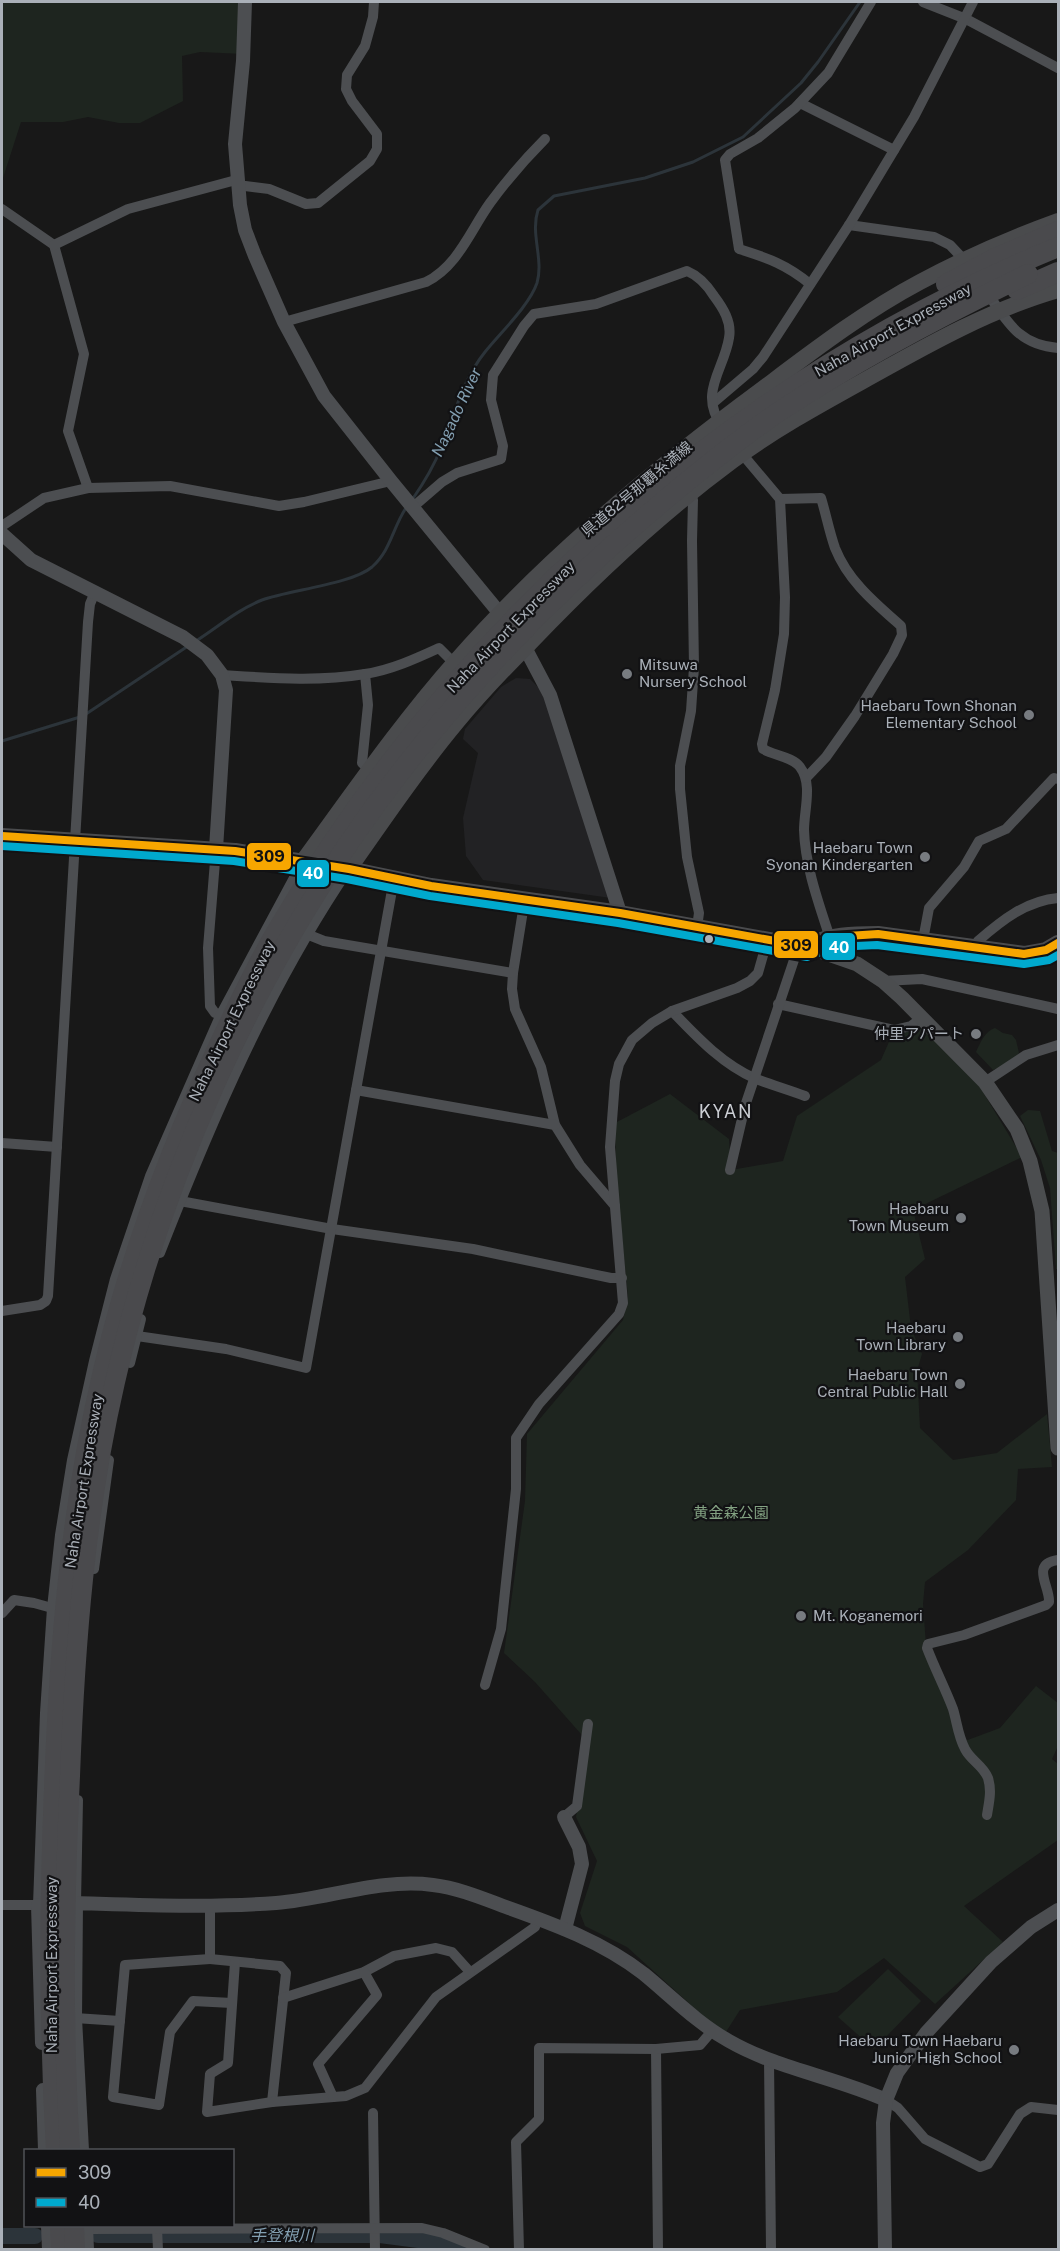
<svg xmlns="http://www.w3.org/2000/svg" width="1060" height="2251" font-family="'Public Sans','Noto Sans JP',sans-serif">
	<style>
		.built { fill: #222224 }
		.green { fill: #1e251f }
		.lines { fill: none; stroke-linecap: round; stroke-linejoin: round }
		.stream { stroke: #2c343a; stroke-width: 3 }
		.river { stroke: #2c343a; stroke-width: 16 }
		.minor { stroke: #4c4e51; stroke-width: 10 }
		.tertiary { stroke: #4c4e51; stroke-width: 14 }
		.secondary { stroke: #4b4d4f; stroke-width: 15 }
		.primary { stroke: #4a4b4d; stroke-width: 16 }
		.motorway { stroke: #4a4a4d; stroke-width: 20 }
		.motorway-bridge { stroke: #4a4a4d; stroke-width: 20 }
		.bus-1-casing { stroke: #121214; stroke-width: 12 }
		.bus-2-casing { stroke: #121214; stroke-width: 12 }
		.bus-1 { stroke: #f7a600; stroke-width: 8 }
		.bus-2 { stroke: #00a9ce; stroke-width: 8 }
		.poi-dot { fill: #777b80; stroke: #121214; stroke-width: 2 }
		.bus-dot { fill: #aab0b8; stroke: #121214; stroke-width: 2 }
		.labels { text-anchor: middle; stroke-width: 4.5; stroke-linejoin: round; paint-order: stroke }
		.street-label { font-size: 15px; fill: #aab0b8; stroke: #121214 }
		.poi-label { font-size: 15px; fill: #aab0b8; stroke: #121214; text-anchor: end }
		.park-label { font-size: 15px; fill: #83a282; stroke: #121214 }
		.water-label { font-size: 16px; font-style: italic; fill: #839fb1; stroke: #121214 }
		.quarter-label { font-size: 18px; letter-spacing: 1.5px; fill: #cbced4; stroke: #121214 }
		.line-badge { stroke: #121214; stroke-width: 2 }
		.badge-label { font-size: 16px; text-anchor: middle; font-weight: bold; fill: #fff }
		.pale-badge-label { font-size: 16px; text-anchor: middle; font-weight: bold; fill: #111 }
	</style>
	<rect width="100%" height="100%" fill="#181818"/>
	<polygon class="built" points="516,678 530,679 543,692 611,898 483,880 466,856 463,818 478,753 463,739 465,729 501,687"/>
	<g class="green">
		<polygon points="2,2 243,2 244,54 200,52 182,56 183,101 140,123 119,123 88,117 63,122 21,122 2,181"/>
		<polygon points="923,1028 980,1087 1022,1157 913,1210 925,1259 905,1277 911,1328 922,1354 917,1371 920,1428 953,1460 997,1453 1047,1414 1052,1467 1018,1469 1016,1500 968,1550 925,1582 923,1604 927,1659 965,1741 1000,1728 1036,1686 1058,1703 1058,1746 1052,1759 1058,1764 1058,1840 964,1906 1003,1942 935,2004 884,1958 837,1992 740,2010 724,2035 627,1947 585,1926 580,1913 597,1861 576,1817 589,1743 535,1682 504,1653 525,1501 527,1434 623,1320 628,1297 616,1175 615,1123 670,1094 729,1139 731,1170 783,1161 797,1116 881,1060 892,1035"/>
		<path d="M995 1028 1003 1033 1012 1035 1016 1040 1019 1053 1009 1063 993 1070 976 1052C980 1043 985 1031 995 1028Z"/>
		<polygon points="1028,1110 1040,1111 1052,1151 1058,1153 1058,1269 1056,1269 1050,1188 1041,1160 1020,1116"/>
		<polygon points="888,1969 921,2001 874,2049 838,2017"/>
	</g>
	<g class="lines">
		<g class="stream">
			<path d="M412 500C423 484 434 466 441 448 454 416 463 379 485 352 500 333 529 306 537 283 544 259 530 234 538 210L554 196 645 178 693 162 743 137 801 83 818 62 860 2"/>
			<path d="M196 641C218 627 237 610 262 600 290 590 352 584 372 567 391 550 393 527 406 508"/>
			<polyline points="86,714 188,646"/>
			<polyline points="2,741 80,717"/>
		</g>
		<g class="river">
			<polyline points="98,2235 380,2235 426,2241 465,2250"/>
			<polyline points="2,2236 35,2236"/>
		</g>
		<g class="minor">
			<polyline points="923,2 966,19 1058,68"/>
			<polyline points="800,103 894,150"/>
			<polyline points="237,185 269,189 306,204 318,203 370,161 377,149 377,134 352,101 346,89 347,75 365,46 373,17 374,2"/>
			<polyline points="2,209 54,245 84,354 68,431 88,488"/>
			<polyline points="849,225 934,237 950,245 967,263"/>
			<polyline points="54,245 128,209 236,180"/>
			<path d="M810 284C787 265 768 258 739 249L725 160 730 154 758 138 795 108 828 73 871 2"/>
			<path d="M986 291C1007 321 1018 345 1058 348"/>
			<path d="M284 322 426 282C458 266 470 231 490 203 507 180 525 159 545 139"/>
			<polyline points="713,403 753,369 763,357 849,225 914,117 973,2"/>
			<path d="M738 449 780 499 785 597 784 634 775 690 762 744 763 749C773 755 793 757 800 767 813 784 804 810 804 830 805 866 819 904 830 938"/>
			<polyline points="691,493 693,500 692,541 694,667 691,711 680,766 680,789 687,857 699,913 697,927"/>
			<path d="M780 499 821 498C826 514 829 531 835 548 848 581 875 603 901 626L902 635 893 654 855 716 826 757 806 778"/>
			<path d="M413 507 442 482 457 473 501 459 503 446 491 400 493 375 524 326 534 314 596 304 687 271C699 276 707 285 714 296 723 308 732 322 729 338 724 370 698 393 722 426"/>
			<polyline points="2,526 44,498 88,488 170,486 279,506 304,502 391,481"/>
			<polyline points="365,674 368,705 362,763 370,770"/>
			<path d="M222 675C270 678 318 682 365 674 391 670 415 659 439 648L454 663"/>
			<polyline points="216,849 208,948 210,1006 215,1013 221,1014"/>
			<polyline points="525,898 513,973 512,989 515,1009 541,1067 555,1125 580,1165 615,1206"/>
			<polyline points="309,935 324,941 513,973"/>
			<polyline points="923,940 929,908 964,867 979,841 1006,829 1054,778 1058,779"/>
			<path d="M977 947 978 941C1002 920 1026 901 1058 898"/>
			<polyline points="883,981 922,979 1058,1009"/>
			<polyline points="778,1004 894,1030 911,1026 923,1017"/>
			<path d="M672 1011C697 1037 722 1064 756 1079 772 1085 789 1090 805 1096"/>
			<polyline points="985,1082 1026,1055 1058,1045"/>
			<polyline points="356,1090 555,1125"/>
			<polyline points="2,1143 57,1147"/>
			<polyline points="730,1170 745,1106 799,945"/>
			<polyline points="180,1201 332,1229 473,1249 611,1278 622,1278"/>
			<path d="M160 1253C212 1120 269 987 349 869"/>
			<polyline points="2,1311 40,1305 46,1301 48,1296 88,622 90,604 95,592"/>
			<polyline points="137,1336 226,1349 306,1368 394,879"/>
			<polyline points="130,1363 141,1319"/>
			<polyline points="94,1569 109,1460"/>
			<polyline points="2,1613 14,1600 34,1603 52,1608"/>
			<polyline points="485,1685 501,1629 516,1489 516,1438 539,1404 619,1314 623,1303 610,1147 615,1081 619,1064 632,1040 652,1023 672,1011 737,988 750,981 758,973 768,938"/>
			<path d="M987 1815C989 1802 992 1791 988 1778 983 1765 971 1761 965 1749 958 1736 957 1722 953 1709 945 1688 935 1669 927 1648L928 1644 964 1635 1046 1605 1049 1602C1050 1586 1030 1564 1058 1560"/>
			<polyline points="564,1817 577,1806 588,1724"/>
			<polyline points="76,1903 78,1800"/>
			<polyline points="2,1905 38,1905 45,1713 52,1608 60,1535 72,1460 94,1361 115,1279 150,1176 221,1014 303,861"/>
			<polyline points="210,1906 210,1959 280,1966 286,1973 272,2102"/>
			<polyline points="210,1959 125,1965 113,2097 159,2105 170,2032 193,2001 232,2003"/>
			<polyline points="235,1962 228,2063 210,2074 207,2112 272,2102 346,2096 365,2088 436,1997 535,1927 537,1918"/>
			<polyline points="283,1998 364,1972 394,1956 436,1948 452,1952 470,1972"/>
			<polyline points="75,2018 120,2021"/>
			<polyline points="656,2049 658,2250"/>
			<polyline points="769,2059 771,2250"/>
			<polyline points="333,2097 318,2064 377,1995 364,1972"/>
			<polyline points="886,2100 898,2108 925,2139 980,2167 988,2164 1020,2114 1031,2107 1058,2110"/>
			<polyline points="373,2113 375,2250"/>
			<polyline points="157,2228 158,2250"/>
			<polyline points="86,2229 422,2228 443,2233 485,2250"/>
			<polyline points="519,2250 516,2142 539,2119 539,2048 656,2049 700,2045 712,2031"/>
		</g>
		<g class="tertiary">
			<polyline points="245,2 243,61 235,144 240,205 245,230 255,256 284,322 324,396 391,481 506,621"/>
			<polyline points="2,534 31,560 183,637 207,655 222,675 226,690 216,849"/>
			<polyline points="521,640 550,695 620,913"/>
			<polyline points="564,1817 579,1847 582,1864 565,1929"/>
			<polyline points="38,1905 42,2043"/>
			<polyline points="43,2090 45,2150"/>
			<path d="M82 2150 75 2018 76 1903C143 1905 209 1908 276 1903 328 1899 380 1878 433 1885 458 1888 482 1898 506 1907 554 1924 603 1942 644 1974 672 1997 697 2023 729 2041 778 2069 835 2077 886 2100"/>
			<polyline points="48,2226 49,2250"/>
			<polyline points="86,2226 87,2250"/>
			<polyline points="885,2250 883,2123 886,2100 897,2073 926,2033 991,1962 1031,1927 1058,1910"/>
		</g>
		<polyline class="secondary" points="808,947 857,964 883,981 902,998 985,1082 1017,1129 1030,1161 1042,1211 1058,1448"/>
		<g class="primary">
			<path d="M2 836 235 851 349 869 431 886 620 913 808 947C823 934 859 934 878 934L1024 954 1046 950 1058 943"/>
			<path d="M303 861C352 794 401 723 456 661 541 564 639 482 741 405 799 362 856 316 920 282 965 258 1011 238 1058 221"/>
			<path d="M349 869C384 819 418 769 457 722 480 694 505 668 530 643 593 577 659 515 732 461 775 429 825 402 872 376 931 343 992 309 1058 290"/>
		</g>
		<g class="motorway">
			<polyline points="60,2226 61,2250"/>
			<polyline points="74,2226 75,2250"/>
		</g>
		<g class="motorway-bridge">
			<polyline points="946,284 993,259 1058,231"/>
			<polyline points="1017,290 1058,272"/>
			<path d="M56 2150C49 2031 49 1910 54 1790 59 1651 70 1511 102 1375 129 1257 171 1145 223 1036 240 1001 256 966 276 932 455 628 731 381 1058 247"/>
			<path d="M70 2150C62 2026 64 1901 70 1776 75 1643 85 1512 115 1382 161 1179 253 974 375 806 453 699 545 602 646 516 689 479 733 443 780 411 859 359 943 315 1028 274"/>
		</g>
		<g class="bus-1-casing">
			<polyline id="bus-1" points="2,836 235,851 349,869 431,886 620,913 808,947 832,937 878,934 1024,954 1046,950 1058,943"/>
		</g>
		<g class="bus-2-casing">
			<polyline id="bus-2" points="2,846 234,861 347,879 430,896 618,923 807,957 834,947 877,945 1024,964 1049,960 1058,955"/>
		</g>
		<use href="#bus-1" class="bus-1"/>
		<use href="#bus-2" class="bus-2"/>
	</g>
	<g class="poi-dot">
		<circle cx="627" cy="674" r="6"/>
		<circle cx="1029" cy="715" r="6"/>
		<circle cx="925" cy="857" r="6"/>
		<circle cx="976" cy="1034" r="6"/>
		<circle cx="961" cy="1218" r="6"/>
		<circle cx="958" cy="1337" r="6"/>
		<circle cx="960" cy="1384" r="6"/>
		<circle cx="801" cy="1616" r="6"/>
		<circle cx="1014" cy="2050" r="6"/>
	</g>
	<circle class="bus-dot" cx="709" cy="939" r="5"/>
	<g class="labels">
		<g class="street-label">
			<text transform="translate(893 330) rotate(-29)" y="5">Naha Airport Expressway</text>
			<text transform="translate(637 489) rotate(-40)" y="5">県道82号那覇糸満線</text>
			<text transform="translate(511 627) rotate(-46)" y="5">Naha Airport Expressway</text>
			<text transform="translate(232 1021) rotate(-64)" y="5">Naha Airport Expressway</text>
			<text transform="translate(84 1481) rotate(-81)" y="5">Naha Airport Expressway</text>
			<text transform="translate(52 1965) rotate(-90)" y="5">Naha Airport Expressway</text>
		</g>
		<g class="poi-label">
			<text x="639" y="670" text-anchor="start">Mitsuwa<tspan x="639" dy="17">Nursery School</tspan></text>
			<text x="1017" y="711">Haebaru Town Shonan<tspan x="1017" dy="17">Elementary School</tspan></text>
			<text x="913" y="853">Haebaru Town<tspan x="913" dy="17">Syonan Kindergarten</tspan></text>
			<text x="964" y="1039">仲里アパート</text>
			<text x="949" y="1214">Haebaru<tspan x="949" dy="17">Town Museum</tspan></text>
			<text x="946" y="1333">Haebaru<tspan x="946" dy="17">Town Library</tspan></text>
			<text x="948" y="1380">Haebaru Town<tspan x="948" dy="17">Central Public Hall</tspan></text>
			<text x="813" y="1621" text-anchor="start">Mt. Koganemori</text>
			<text x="1002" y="2046">Haebaru Town Haebaru<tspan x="1002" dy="17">Junior High School</tspan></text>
		</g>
		<g class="park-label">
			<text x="731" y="1518">黄金森公園</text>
		</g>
		<g class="water-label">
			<text transform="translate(456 412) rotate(-65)" y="6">Nagado River</text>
			<text x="282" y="2241">手登根川</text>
		</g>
		<g class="quarter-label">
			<text x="726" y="1118">KYAN</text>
		</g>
	</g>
	<g class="line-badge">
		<rect x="246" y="842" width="46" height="29" rx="6" fill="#f7a600"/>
		<rect x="296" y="859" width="34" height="29" rx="6" fill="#00a9ce"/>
		<rect x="773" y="930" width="46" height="29" rx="6" fill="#f7a600"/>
		<rect x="821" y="932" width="35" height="29" rx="6" fill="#00a9ce"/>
	</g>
	<g class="badge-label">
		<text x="313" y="879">40</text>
		<text x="839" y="953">40</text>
	</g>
	<g class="pale-badge-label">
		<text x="269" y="862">309</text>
		<text x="796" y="951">309</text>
	</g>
	<rect width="1060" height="2251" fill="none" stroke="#aab0b8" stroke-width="6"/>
	<rect x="24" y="2149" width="210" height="78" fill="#121214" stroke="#4f5156" stroke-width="1.5"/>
	<rect x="36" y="2168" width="30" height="9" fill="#f7a600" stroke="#4f5156" stroke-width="1.5"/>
	<text x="78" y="2179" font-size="18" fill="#aab0b8">309</text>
	<rect x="36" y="2198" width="30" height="9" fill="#00a9ce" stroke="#4f5156" stroke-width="1.5"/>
	<text x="78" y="2209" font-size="18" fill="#aab0b8">40</text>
</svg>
